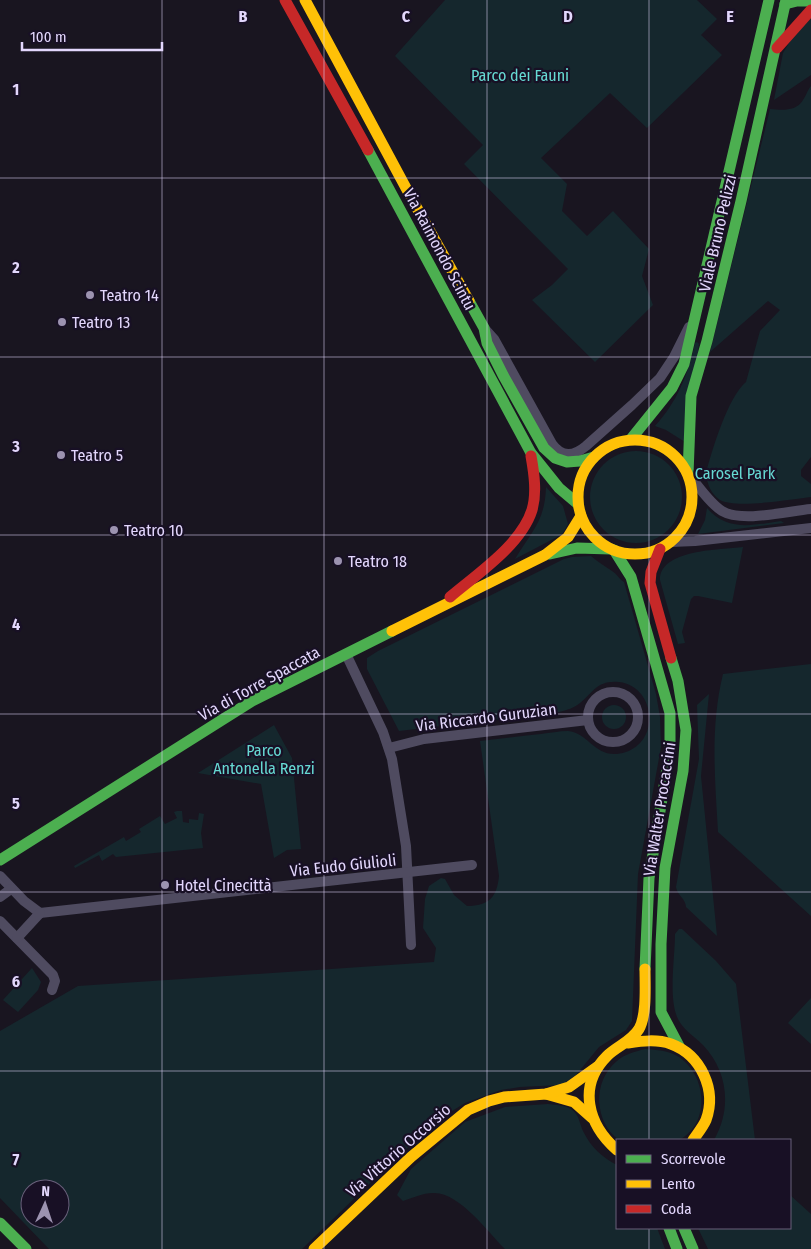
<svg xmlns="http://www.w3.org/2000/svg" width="811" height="1249" font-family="'Fira Sans Condensed',sans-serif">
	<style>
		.green { fill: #15272d; fill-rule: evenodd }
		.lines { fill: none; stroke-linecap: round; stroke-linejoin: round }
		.street { stroke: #4f4b60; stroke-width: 10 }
		.fast { stroke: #4caf50; stroke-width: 11 }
		.slow { stroke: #ffc107; stroke-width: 11 }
		.jam { stroke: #c62828; stroke-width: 11 }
		.grid { fill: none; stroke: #e3d7fd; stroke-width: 1; stroke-opacity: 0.55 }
		.poi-dot { fill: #9c93b0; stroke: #181025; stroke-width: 2 }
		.labels { text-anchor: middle; stroke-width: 4.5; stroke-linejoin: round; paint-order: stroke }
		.park-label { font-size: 16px; fill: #66d9d3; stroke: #181025 }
		.street-label { font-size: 16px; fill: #e3d7fd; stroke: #181025 }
		.poi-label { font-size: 16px; fill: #e3d7fd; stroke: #181025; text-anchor: start }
		.grid-label { font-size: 16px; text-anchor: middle; font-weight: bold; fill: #e3d7fd; stroke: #181025; stroke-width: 4.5; stroke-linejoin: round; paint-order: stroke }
	</style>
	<rect width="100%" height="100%" fill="#191520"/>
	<g class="green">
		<polygon points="445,0 697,0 717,19 701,35 722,55 647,128 610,93 541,158 567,184 562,211 587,236 613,211 649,249 642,276 653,305 595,362 532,300 552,285 568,269 464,164 483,145 395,56"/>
		<polygon points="811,18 811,75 774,100 783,53 792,38"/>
		<path d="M811 86V457L801 470V476L811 484V497C792 499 736 509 720 500 711 494 707 484 706 473 712 450 728 397 746 382L760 331 780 310 768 301 710 352 770 109C781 110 796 112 803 100 806 96 807 91 811 86Z"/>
		<path d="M697 342 699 344 685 442 666 430 655 426C677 402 688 375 695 343Z"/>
		<circle cx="636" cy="497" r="46"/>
		<path d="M546 487 563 506 568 524 563 533 557 537 515 559C532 531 545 521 546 487Z"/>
		<path d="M707 508C727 532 754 525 781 521L784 523 698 534 705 520Z"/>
		<path d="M743 547 732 603 698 596H694L691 599 682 632 685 643 678 644 660 580C660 549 720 550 743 547Z"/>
		<path d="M591 556C598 562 605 566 612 571 617 574 619 579 624 582L656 694 660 717 661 747 638 874 632 1021 626 1030 599 1047 576 1075 561 1085 520 1087 501 1090 465 1103 444 1116 395 1159 302 1249H49L0 1198V1031L78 986 434 962 436 948 423 928 425 899 429 886 441 878 445 879 454 895 467 906C489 906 497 897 499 876L480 741C501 739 521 736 541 734 550 733 559 731 568 731 590 733 596 762 626 752 661 740 655 686 619 682 597 680 594 692 580 703 574 708 567 710 559 712L399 731 367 669V658L378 651 564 559 572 557ZM30 1189H60V1219H30Z"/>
		<path d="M811 664V916L718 832C715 778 710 727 723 674Z"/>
		<path d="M709 694 701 776 717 936 686 907C686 899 677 895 676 887L699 759 697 705Z"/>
		<circle cx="614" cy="717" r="12"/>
		<polygon points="274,725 292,758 301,849 287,850 274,858 261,784 198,773"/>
		<polygon points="177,811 182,811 183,822 189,823 189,819 198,820 199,813 204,814 201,833 203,848 116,857 113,854 102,861 99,855 75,868 74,866 124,837 126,841 141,832 139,829 160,816 165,824 177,818 174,812"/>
		<path d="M679 929H682L716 961 736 984 755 1140H714C732 1109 728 1071 703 1045 693 1035 680 1028 676 1014 669 993 675 956 675 934Z"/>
		<polygon points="32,968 41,982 38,990 18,1012 3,1000"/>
		<polygon points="811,998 811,1044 788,1023"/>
		<path d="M645 1049C657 1050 668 1050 679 1057 706 1075 711 1121 681 1139 674 1143 630 1140 619 1140 594 1122 592 1081 617 1061 625 1054 634 1052 645 1049Z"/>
		<path d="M548 1104C555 1105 565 1105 571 1109 580 1115 579 1124 584 1133 591 1147 603 1158 617 1165V1228H657L665 1249H505C488 1232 458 1191 433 1193 423 1193 412 1198 403 1201L397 1195 411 1169 465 1122 505 1107Z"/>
		<polygon points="790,1195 811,1214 811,1249 708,1249 698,1228 790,1228"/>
	</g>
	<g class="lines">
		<g class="street">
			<path d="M485 329 494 339 552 444C562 458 574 456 586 446L632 405 660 378 674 357 689 327"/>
			<path d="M688 474C698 485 709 503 722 511 742 523 788 511 811 509"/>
			<polyline points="671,542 695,541 811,528"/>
			<polyline points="346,654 383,732 392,759 406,846 411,945"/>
			<circle cx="613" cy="717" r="25"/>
			<polyline points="389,748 424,739 588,720"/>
			<polyline points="0,876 24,901 40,913"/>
			<polyline points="0,897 11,889"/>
			<polyline points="40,913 472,865"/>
			<polyline points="0,921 53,975 55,981 52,990"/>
			<polyline points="17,938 40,913"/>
		</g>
		<g class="fast">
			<polyline points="785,4 797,1 811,1"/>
			<polyline points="368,150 531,453 559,488 578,504"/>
			<polyline points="469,301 484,328 487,343 503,375 544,448 555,458 567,462 580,461 594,457"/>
			<polyline points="631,439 672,388 684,364 769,0"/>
			<polyline points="688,474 691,396 707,341 741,201 786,0"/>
			<polyline points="614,550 631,577 670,713 670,750 649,878 645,969"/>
			<polyline points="550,554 577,548 611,549"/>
			<polyline points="671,658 678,681 686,730 683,771 665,868 661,944 661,1012 679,1046"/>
			<polyline points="0,860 252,701 392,631"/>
			<polyline points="0,1223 26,1249"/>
			<polyline points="669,1228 677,1249"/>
			<polyline points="684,1228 693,1249"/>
		</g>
		<g class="slow">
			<polyline points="305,0 413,201 469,301"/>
			<circle cx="635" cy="497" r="57"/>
			<polyline points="392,631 545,555 568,537 581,516"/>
			<path d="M628 1043C642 1041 657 1039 671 1044 701 1055 717 1090 706 1120 703 1127 697 1134 693 1140"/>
			<polyline points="546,1094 574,1102 592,1118"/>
			<path d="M617 1150C588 1125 577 1086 607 1056 617 1046 631 1042 639 1029 647 1015 645 985 645 969"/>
			<polyline points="314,1249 411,1157 468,1110 489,1101 504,1097 546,1094 569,1087 597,1067"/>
		</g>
		<g class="jam">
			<polyline points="285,0 368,150"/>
			<polyline points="777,48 811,10"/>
			<polyline points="660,549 651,572 650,583 671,658"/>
			<path d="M450 597C477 574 521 545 532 510 537 493 534 473 531 456"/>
		</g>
	</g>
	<path class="grid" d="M162 0V1249M324 0V1249M487 0V1249M649 0V1140M0 178H811M0 357H811M0 535H811M0 714H811M0 892H811M0 1071H811M649 1228V1249"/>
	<g class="poi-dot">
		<circle cx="90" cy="295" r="5"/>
		<circle cx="62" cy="322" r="5"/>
		<circle cx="61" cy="455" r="5"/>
		<circle cx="114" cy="530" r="5"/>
		<circle cx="338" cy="561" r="5"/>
		<circle cx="165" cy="885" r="5"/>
	</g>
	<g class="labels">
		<g class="park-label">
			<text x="520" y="81">Parco dei Fauni</text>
			<text x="735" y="479">Carosel Park</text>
			<text x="264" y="756">Parco<tspan x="264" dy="18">Antonella Renzi</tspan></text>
		</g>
		<g class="street-label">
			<text transform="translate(717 233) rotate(-77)" y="6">Viale Bruno Pelizzi</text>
			<text transform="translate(440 249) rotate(62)" y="6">Via Raimondo Scintu</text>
			<text transform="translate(259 683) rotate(-29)" y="6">Via di Torre Spaccata</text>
			<text transform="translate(486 717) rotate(-7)" y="6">Via Riccardo Guruzian</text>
			<text transform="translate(659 809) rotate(-81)" y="6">Via Walter Procaccini</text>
			<text transform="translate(343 865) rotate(-6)" y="6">Via Eudo Giulioli</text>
			<text transform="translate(398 1150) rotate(-41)" y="6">Via Vittorio Occorsio</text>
		</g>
		<g class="poi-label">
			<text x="100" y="301">Teatro 14</text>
			<text x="72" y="328">Teatro 13</text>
			<text x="71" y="461">Teatro 5</text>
			<text x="124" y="536">Teatro 10</text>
			<text x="348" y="567">Teatro 18</text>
			<text x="175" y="891">Hotel Cinecittà</text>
		</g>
	</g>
	<g class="grid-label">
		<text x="243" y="22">B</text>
		<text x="406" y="22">C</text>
		<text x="568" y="22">D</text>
		<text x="730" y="22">E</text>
		<text x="16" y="95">1</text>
		<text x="16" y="273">2</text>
		<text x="16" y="452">3</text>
		<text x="16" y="630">4</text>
		<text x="16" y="809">5</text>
		<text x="16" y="987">6</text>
		<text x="16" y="1165">7</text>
	</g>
	<rect x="616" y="1139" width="175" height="90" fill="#181025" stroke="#69607b"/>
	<rect x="626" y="1155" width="25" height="8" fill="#4caf50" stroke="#69607b"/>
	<text x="661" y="1164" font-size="15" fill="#e3d7fd">Scorrevole</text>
	<rect x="626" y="1180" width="25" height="8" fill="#ffc107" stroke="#69607b"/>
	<text x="661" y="1189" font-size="15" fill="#e3d7fd">Lento</text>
	<rect x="626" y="1205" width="25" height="8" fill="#c62828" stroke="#69607b"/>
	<text x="661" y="1214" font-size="15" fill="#e3d7fd">Coda</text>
	<g transform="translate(45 1204) rotate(3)"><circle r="24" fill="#181025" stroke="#69607b"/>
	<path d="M0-4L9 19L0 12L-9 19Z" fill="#9c93b0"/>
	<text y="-8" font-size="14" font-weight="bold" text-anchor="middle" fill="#e3d7fd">N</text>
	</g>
	<path d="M22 42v8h140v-8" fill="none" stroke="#e3d7fd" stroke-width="2.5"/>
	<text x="30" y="42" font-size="15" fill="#e3d7fd" stroke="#181025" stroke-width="4" paint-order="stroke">100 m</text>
</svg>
